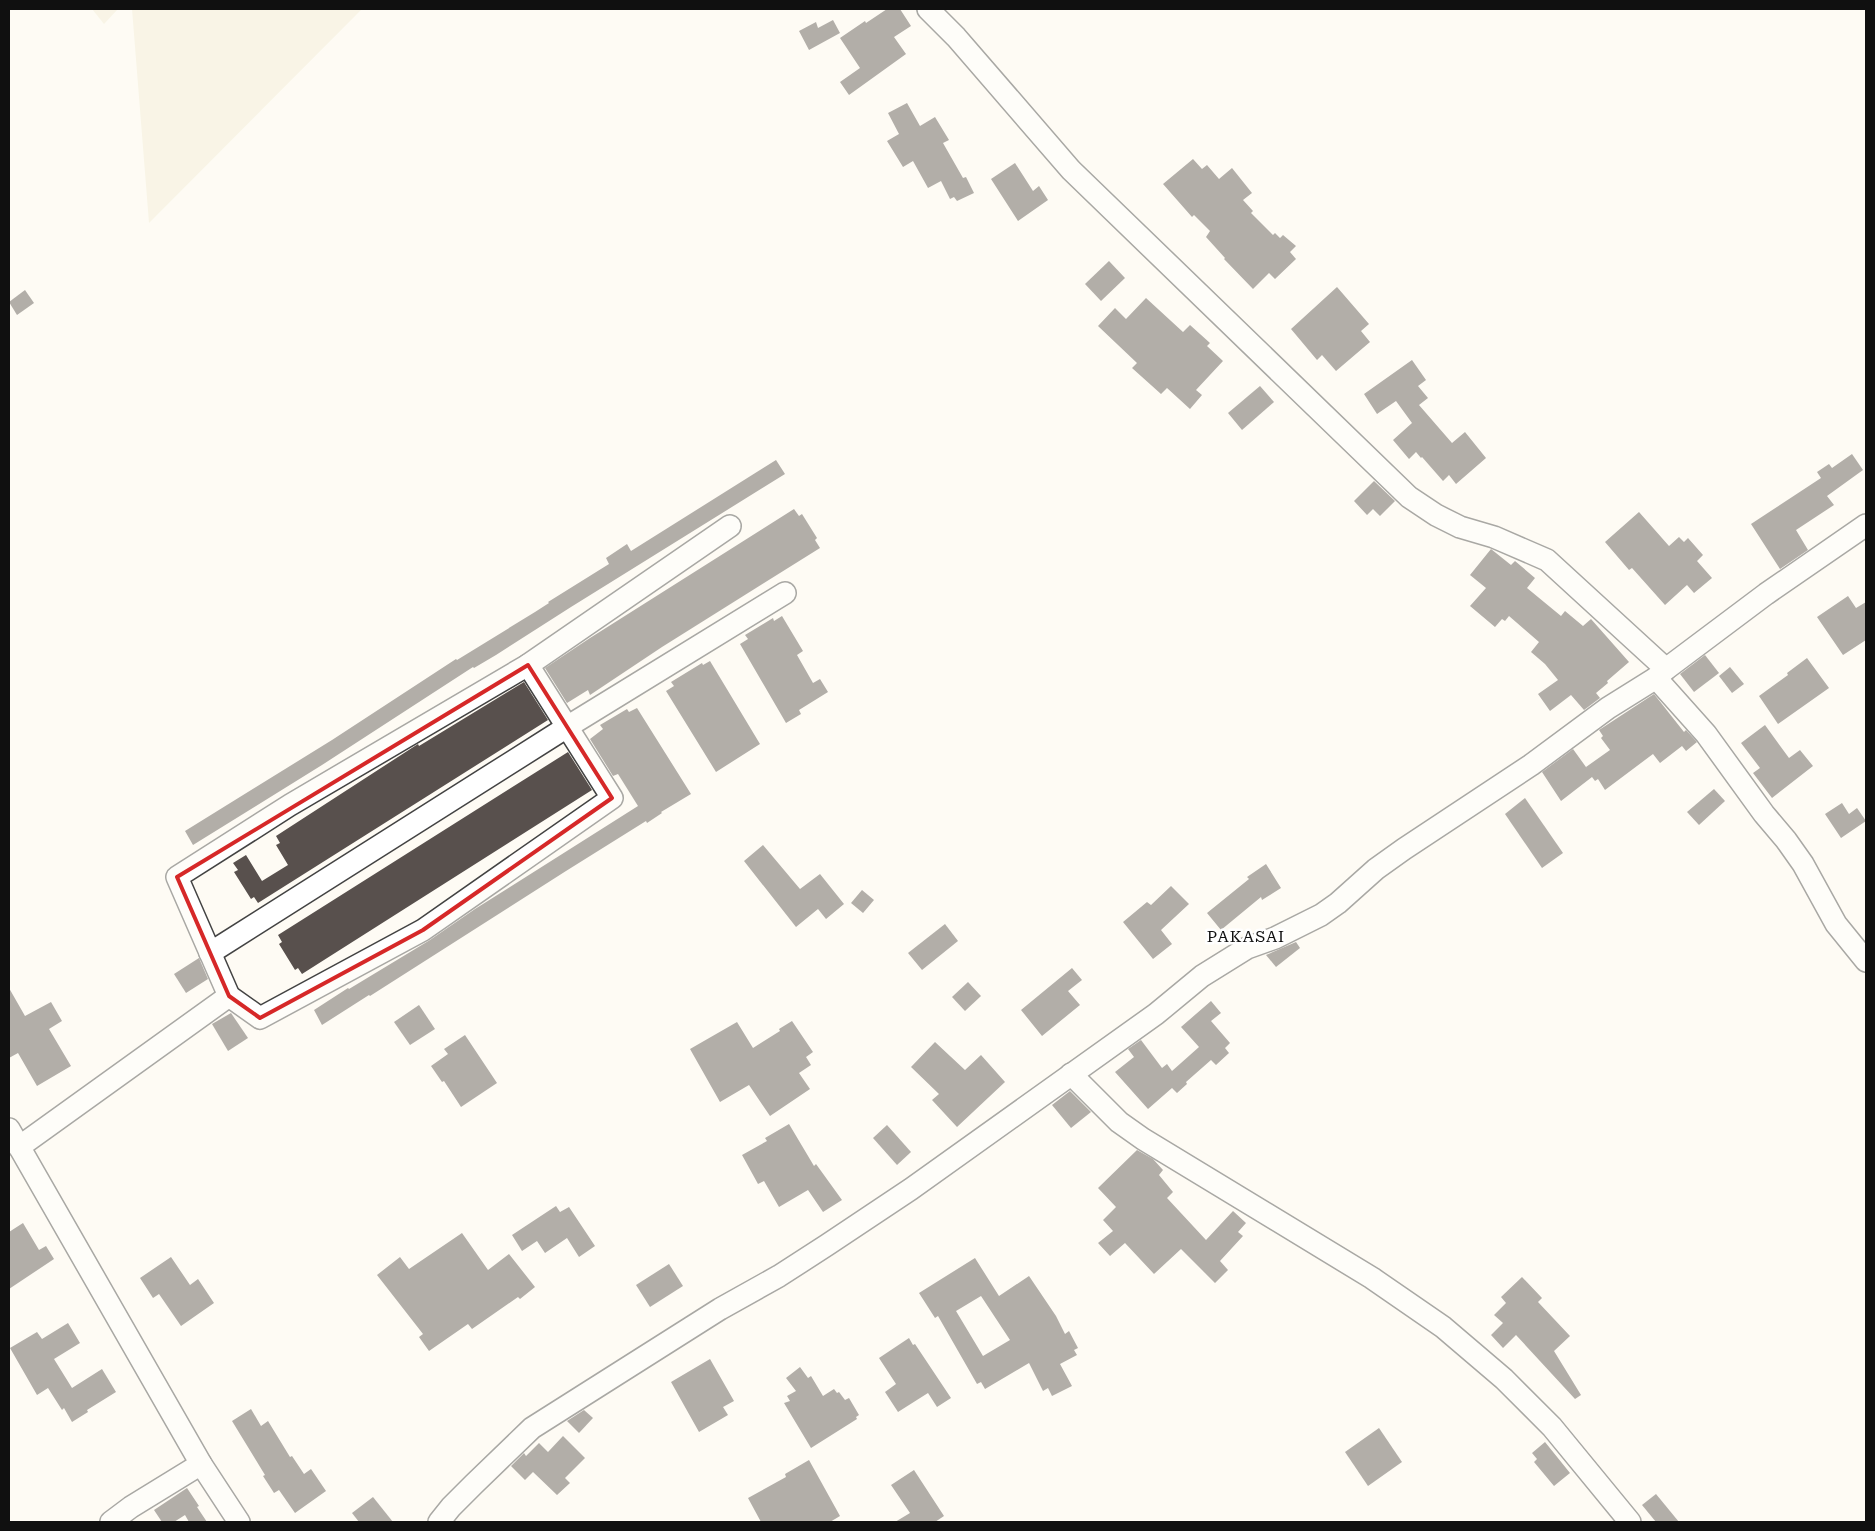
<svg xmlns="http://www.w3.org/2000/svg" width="1875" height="1531" font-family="'Roboto Serif',serif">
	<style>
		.farmland { fill: #f3ecd5 }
		.building { fill: #58504d; fill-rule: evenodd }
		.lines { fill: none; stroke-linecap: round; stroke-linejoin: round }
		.minor-casing { stroke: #434343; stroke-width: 24 }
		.minor { stroke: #fff; stroke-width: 21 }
		.marked { fill: none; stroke: #d62828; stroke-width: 4; stroke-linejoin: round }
		.labels { text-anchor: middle; stroke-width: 5; stroke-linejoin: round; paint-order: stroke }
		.quarter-label { font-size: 16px; letter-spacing: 1px; fill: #101010; stroke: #fff }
	</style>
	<rect width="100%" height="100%" fill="#fefbf4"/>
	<g class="farmland">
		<polygon points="92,9 118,9 104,24"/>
		<polygon points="132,9 362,9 149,223"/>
	</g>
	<g class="building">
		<polygon points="887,9 900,9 911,26 894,37 906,54 849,95 840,82 860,68 840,38 865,21 866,23"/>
		<polygon points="833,20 840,33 809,50 799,31 816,22 818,28"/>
		<polygon points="907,103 920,126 935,117 949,140 943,143 963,178 966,177 974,193 957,201 954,197 950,199 941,181 928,188 913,161 903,167 887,141 899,134 888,113"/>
		<polygon points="1193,159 1202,169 1207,165 1219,179 1232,168 1252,193 1243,200 1253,211 1251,213 1273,235 1275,233 1280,238 1283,235 1296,246 1290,252 1296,259 1275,279 1269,273 1253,289 1224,259 1225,258 1206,237 1210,231 1194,215 1192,217 1163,184"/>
		<polygon points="1015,163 1033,191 1039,186 1048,200 1018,221 991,179"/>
		<polygon points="1109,261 1125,278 1101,301 1085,284"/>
		<polygon points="1337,287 1369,324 1361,331 1370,342 1336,371 1322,355 1317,360 1291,329"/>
		<polygon points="25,290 34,303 17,315 9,302"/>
		<polygon points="1146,298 1183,332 1190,325 1210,343 1207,346 1223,361 1196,390 1202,395 1190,409 1167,388 1161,394 1132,368 1137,363 1098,326 1115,308 1126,319"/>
		<polygon points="1412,360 1426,380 1418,386 1428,398 1419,405 1452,443 1465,432 1486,458 1456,484 1449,475 1443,481 1422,457 1421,458 1416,452 1409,459 1393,440 1412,423 1396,401 1377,414 1364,394"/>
		<polygon points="1260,386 1274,402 1242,430 1228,413"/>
		<polygon points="1852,454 1863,470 1827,496 1834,505 1796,530 1808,550 1780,569 1751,524 1821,478 1817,472 1829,464 1832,468"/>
		<polygon points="776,460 785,474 571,607 496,655 474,668 473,667 322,765 193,845 185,831 332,740 456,659 457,660 535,612 549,603 548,602 609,564 606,558 627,544 631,551"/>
		<polygon points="1374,481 1395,501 1380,516 1373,509 1367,515 1354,501"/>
		<polygon points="794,509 799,516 802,514 817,538 815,540 820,548 662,647 590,695 588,690 567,703 545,668 590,638"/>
		<polygon points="1639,512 1669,546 1679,537 1684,542 1688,538 1703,555 1697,561 1712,578 1694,593 1687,585 1665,605 1632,568 1629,570 1605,542"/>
		<polygon points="1491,549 1511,565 1515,561 1535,578 1527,588 1561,616 1565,611 1583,626 1591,619 1629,662 1607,681 1608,683 1596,693 1600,698 1584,710 1571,695 1550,711 1538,694 1558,680 1545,664 1531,652 1539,642 1509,616 1505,621 1502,619 1495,627 1470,606 1486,588 1470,575"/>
		<polygon points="1848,596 1856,608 1866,602 1866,640 1843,655 1817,617"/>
		<polygon points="782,616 803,651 797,655 813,683 820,679 828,692 799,710 801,714 786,723 740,644 748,639 745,635 773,618 774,621"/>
		<polygon points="1705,655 1719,673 1694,692 1680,674"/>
		<polygon points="1807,658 1829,688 1778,724 1759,696 1788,675 1787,673"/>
		<polygon points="710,661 760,744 716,772 666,691 674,686 671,682 702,663 703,665"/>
		<polygon points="1730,667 1744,684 1732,693 1719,676"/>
		<polygon points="524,682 548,720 258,903 254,897 251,899 234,872 238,870 233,863 246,855 262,881 288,865 276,845 280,843 276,836 418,744 419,746"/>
		<polygon points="1654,694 1684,732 1686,730 1697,742 1686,751 1682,746 1660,763 1653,754 1605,790 1598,779 1595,781 1592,777 1561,801 1542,772 1573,749 1591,774 1586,767 1610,750 1601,738 1603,736 1599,730"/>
		<polygon points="637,708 691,794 661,812 662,813 647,823 646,821 566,871 370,996 369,995 322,1025 314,1010 348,988 349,989 430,940 475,909 638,806 618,774 613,776 590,739 603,729 600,725 627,709 629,712"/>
		<polygon points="1765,725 1789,758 1800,750 1813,766 1772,798 1753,773 1760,768 1741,743"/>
		<polygon points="568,752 592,790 324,960 302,974 298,968 295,970 279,944 282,942 278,935"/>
		<polygon points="1714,789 1725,801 1699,825 1687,812"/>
		<polygon points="1525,798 1563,853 1542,868 1505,814"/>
		<polygon points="1842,803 1849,814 1857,808 1866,821 1841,838 1825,814"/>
		<polygon points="763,845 800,889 820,874 844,904 826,919 818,909 796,927 744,861"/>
		<polygon points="1266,864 1281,888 1262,900 1261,897 1221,930 1207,913 1249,879 1247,877"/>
		<polygon points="1171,886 1189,904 1161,930 1172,944 1153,959 1123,922 1147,902 1151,905"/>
		<polygon points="862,890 874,900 863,913 851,903"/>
		<polygon points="945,924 958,941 922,970 908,953"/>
		<polygon points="1296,942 1300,948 1276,967 1266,955"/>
		<polygon points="199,958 208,979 186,993 174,974"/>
		<polygon points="1072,968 1082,980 1068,991 1080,1005 1042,1036 1021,1010"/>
		<polygon points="968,982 981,996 965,1011 952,997"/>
		<polygon points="9,988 25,1016 51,1002 62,1021 49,1029 71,1066 37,1086 18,1053 9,1058"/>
		<polygon points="1211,1001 1221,1013 1211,1021 1230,1043 1225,1048 1229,1053 1216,1065 1211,1060 1186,1082 1187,1084 1177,1093 1172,1088 1148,1109 1115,1072 1134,1057 1128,1049 1141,1040 1162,1068 1167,1064 1172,1071 1199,1047 1181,1027"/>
		<polygon points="419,1005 435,1029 410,1045 394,1022"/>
		<polygon points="231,1013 248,1038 228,1051 212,1024"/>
		<polygon points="792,1021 813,1052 806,1057 811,1065 799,1073 810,1089 770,1116 749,1085 720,1102 690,1049 737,1022 753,1048 780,1031 779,1029"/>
		<polygon points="465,1035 497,1083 461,1107 444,1081 442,1082 431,1066 448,1054 444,1049"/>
		<polygon points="935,1042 965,1070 981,1055 1005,1082 957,1127 932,1100 939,1094 911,1067"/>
		<polygon points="1070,1091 1091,1112 1071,1128 1052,1105"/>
		<polygon points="789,1124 814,1166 816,1164 842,1200 823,1212 808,1190 779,1207 764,1181 758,1184 742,1155 767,1141 765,1138"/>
		<polygon points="887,1125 911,1152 897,1165 873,1138"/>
		<polygon points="1137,1150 1153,1159 1163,1170 1159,1175 1173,1192 1167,1198 1206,1240 1233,1211 1246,1223 1238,1232 1243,1236 1220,1261 1228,1270 1215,1283 1181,1249 1154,1274 1125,1243 1110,1256 1098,1243 1113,1231 1103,1220 1116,1207 1098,1188"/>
		<polygon points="556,1206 560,1212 569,1207 595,1246 579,1257 567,1238 545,1253 537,1241 522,1251 512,1235"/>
		<polygon points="23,1223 39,1250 46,1246 54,1259 9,1289 9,1232"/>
		<polygon points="462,1233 488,1270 509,1254 535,1287 520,1299 518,1297 472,1329 468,1324 429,1351 419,1337 423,1334 377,1275 400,1257 409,1269"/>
		<polygon points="171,1257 190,1285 198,1279 214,1303 181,1326 159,1294 153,1298 140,1278"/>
		<path d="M975 1258 999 1296 1029 1276 1056 1316 1065 1334 1069 1331 1078 1348 1074 1350 1077 1355 1060 1364 1072 1386 1052 1396 1048 1388 1043 1391 1029 1363 985 1389 981 1382 977 1384 938 1316 935 1318 919 1293ZM981 1296 1010 1340 983 1356 956 1311Z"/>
		<polygon points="669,1264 683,1286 650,1307 636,1285"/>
		<polygon points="1522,1277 1542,1298 1538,1302 1570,1336 1554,1351 1581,1395 1575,1399 1516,1335 1503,1348 1491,1335 1503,1323 1494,1315 1506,1303 1501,1297"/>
		<polygon points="68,1323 80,1343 54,1359 72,1388 102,1369 116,1392 87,1410 88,1412 72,1422 64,1408 62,1410 48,1388 37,1395 10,1348 37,1332 42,1339"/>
		<polygon points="909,1338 913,1345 915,1344 951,1398 937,1407 928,1393 898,1412 885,1392 896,1384 879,1358"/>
		<polygon points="710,1359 734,1401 723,1407 728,1415 699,1432 671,1382"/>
		<polygon points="800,1367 808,1378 811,1376 823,1396 834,1389 837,1393 839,1392 845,1400 849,1398 859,1415 856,1417 857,1419 811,1448 784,1403 790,1401 787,1396 796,1391 786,1378"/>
		<polygon points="251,1409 261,1426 268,1421 290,1457 292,1456 304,1474 311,1469 326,1491 295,1513 279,1490 274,1493 263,1476 265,1475 232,1421"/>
		<polygon points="584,1410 593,1418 579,1433 567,1421"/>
		<polygon points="1379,1428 1402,1462 1368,1486 1345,1452"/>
		<polygon points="563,1436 585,1458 565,1478 570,1483 557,1495 533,1472 525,1480 511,1466 524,1453 526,1456 539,1443 548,1452"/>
		<polygon points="1545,1442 1570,1473 1554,1486 1534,1462 1537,1459 1532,1453"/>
		<polygon points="809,1460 840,1516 830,1522 761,1522 748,1498 786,1477 785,1474"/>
		<polygon points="914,1470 944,1516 935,1522 895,1522 910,1513 891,1485"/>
		<polygon points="187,1488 199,1506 197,1507 207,1522 189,1522 185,1515 174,1522 162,1522 154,1510"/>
		<polygon points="1656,1494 1679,1522 1656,1522 1642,1505"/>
		<polygon points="373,1497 393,1522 359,1522 352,1513"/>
	</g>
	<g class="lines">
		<g class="minor-casing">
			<g id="minor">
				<polyline points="928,9 956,37 1071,170 1409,497 1436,515 1460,527 1494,537 1547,560 1666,669"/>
				<polygon points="528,665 612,798 423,930 260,1018 229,996 177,877 290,805"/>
				<polyline points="528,665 730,526"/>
				<polyline points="1656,678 1666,669 1766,594 1866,525"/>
				<polyline points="210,953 567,727 785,593"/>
				<polyline points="1071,1074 1119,1122 1143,1139 1372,1278 1443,1327 1504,1379 1552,1427 1630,1522"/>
				<polyline points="9,1129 201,1464 239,1522"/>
				<polyline points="19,1147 229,996"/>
				<polyline points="111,1522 131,1507 201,1464"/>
				<polyline points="439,1522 451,1507 474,1484 532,1428 720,1309 779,1276 827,1245 911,1189 1156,1014 1202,976 1247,948 1275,938 1321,915 1338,903 1376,869 1404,849 1531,765 1608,708 1656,678 1706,734 1764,814 1786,840 1803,864 1836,924 1866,961"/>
			</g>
		</g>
		<use href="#minor" class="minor"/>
	</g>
	<path d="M0 0H1875V1531H0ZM528 665 612 798 423 930 260 1018 229 996 177 877Z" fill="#fefbf4" fill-opacity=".55" fill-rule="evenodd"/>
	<path class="marked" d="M528 665 612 798 423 930 260 1018 229 996 177 877Z"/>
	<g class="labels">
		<g class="quarter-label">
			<text x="1246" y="942">PAKASAI</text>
		</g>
	</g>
	<rect width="1875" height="1531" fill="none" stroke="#101010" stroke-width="20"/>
</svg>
